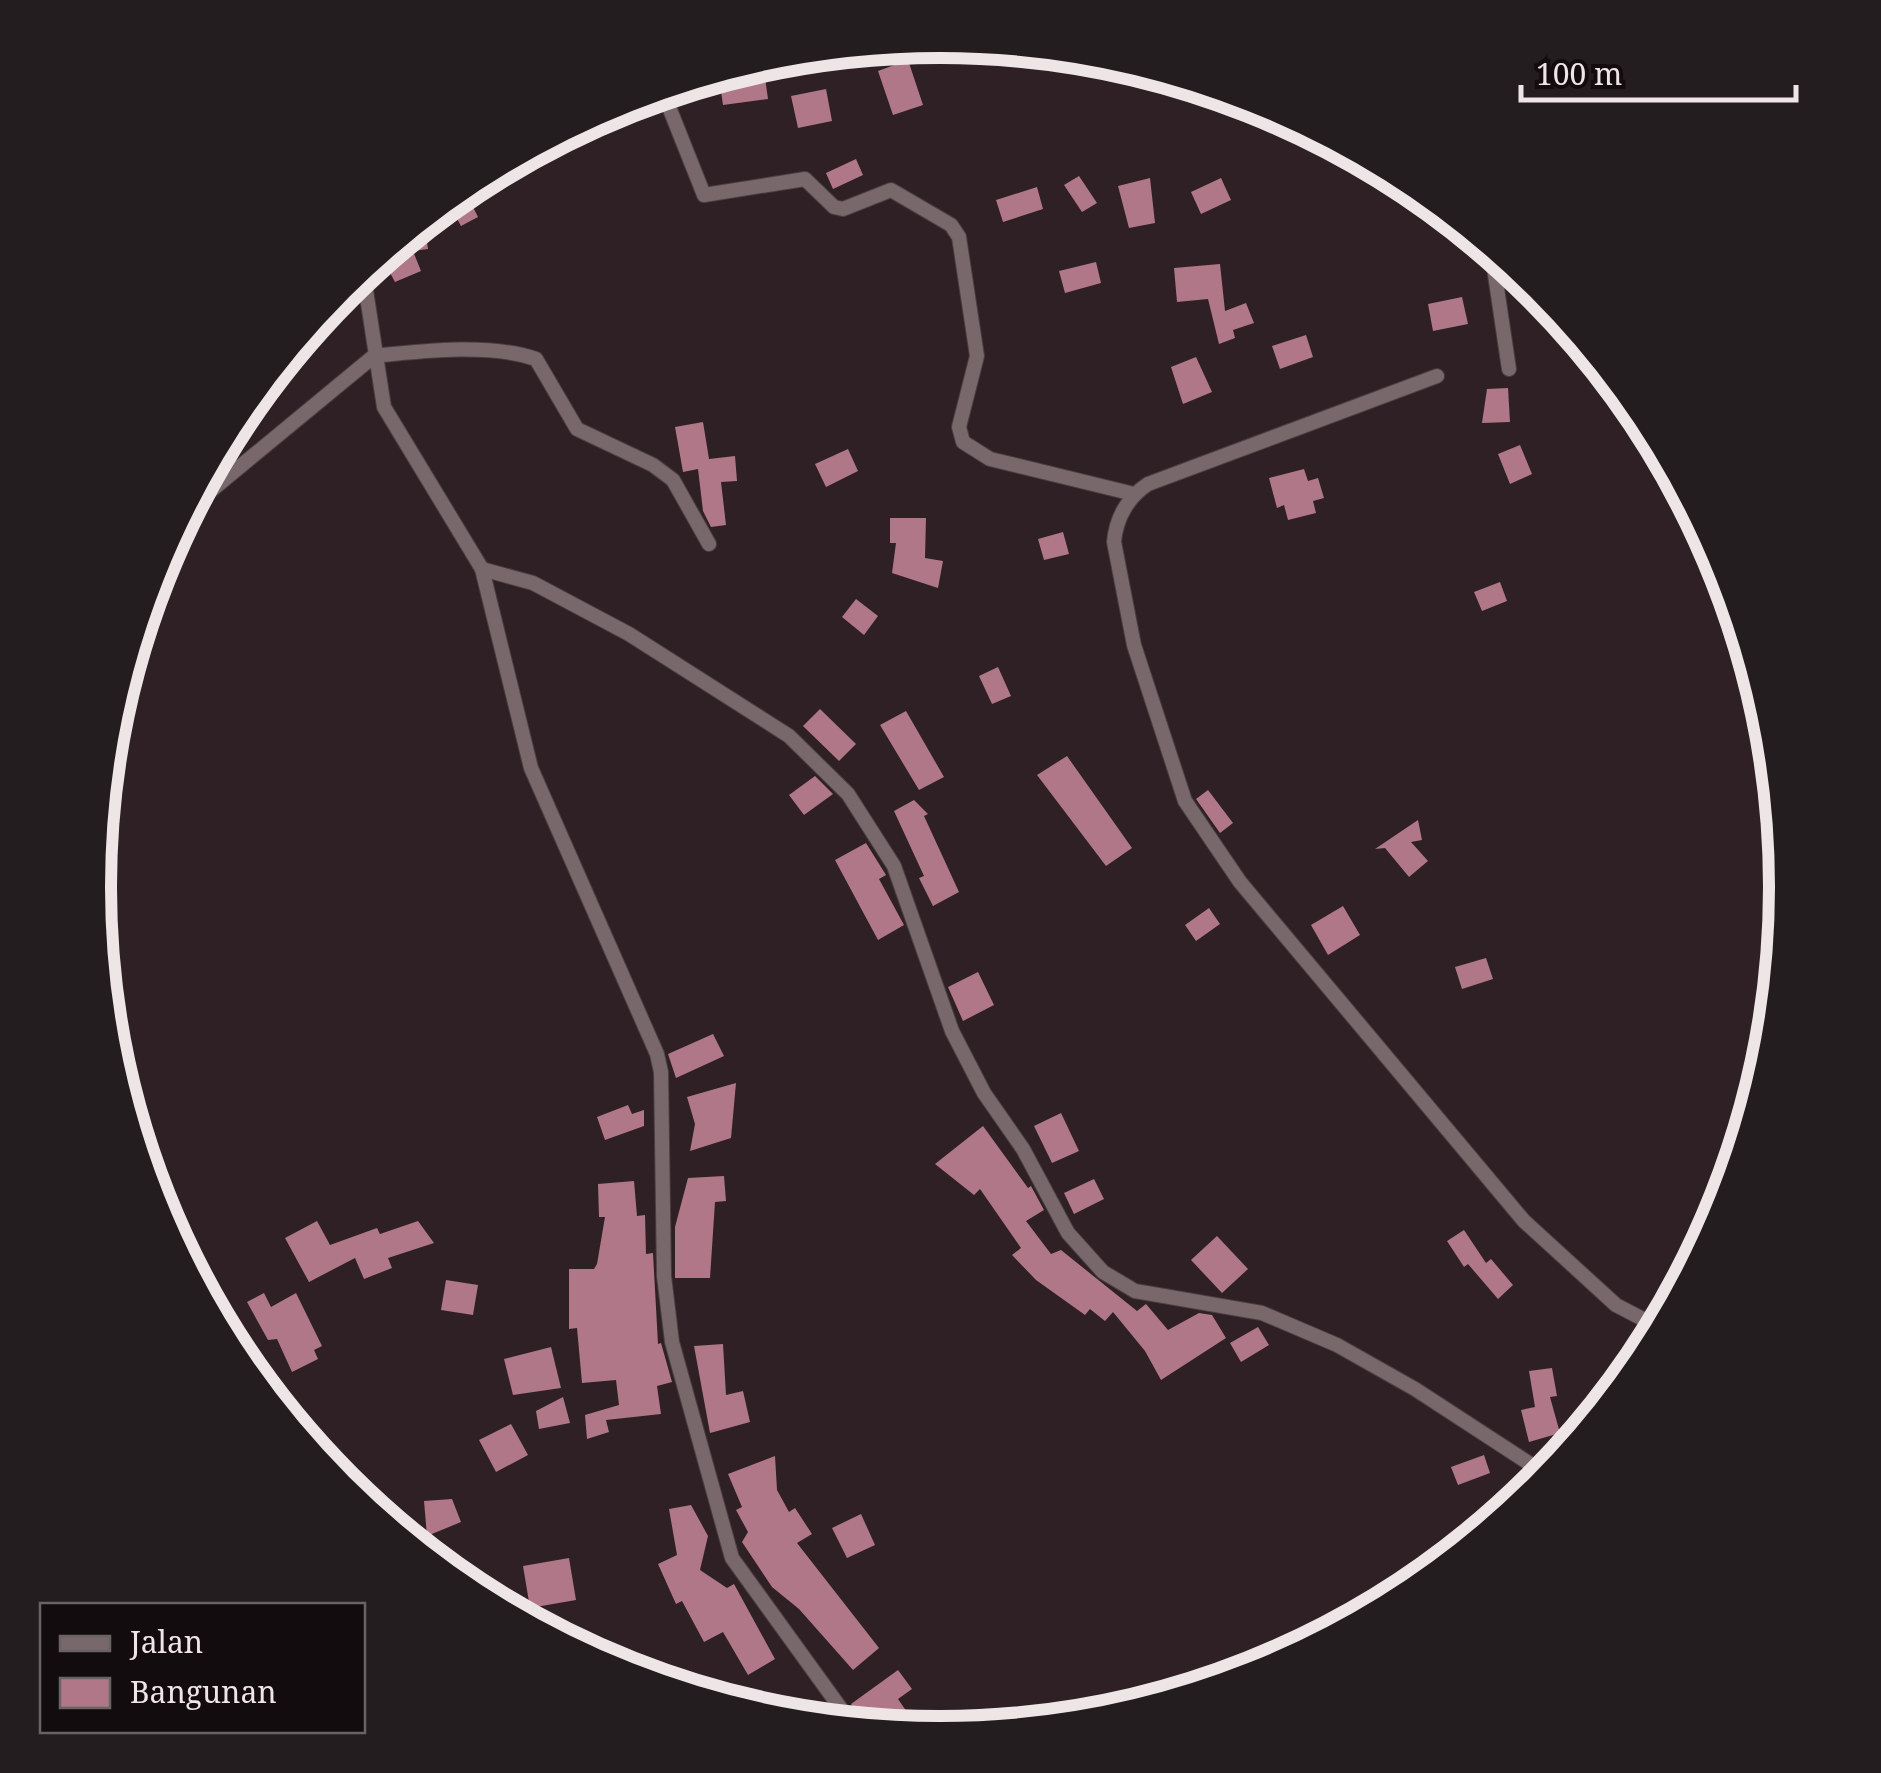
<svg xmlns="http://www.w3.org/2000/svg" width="1881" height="1773" font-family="'Noto Serif',serif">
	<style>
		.building { fill: #b07788 }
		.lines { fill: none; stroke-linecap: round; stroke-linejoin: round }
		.street-casing { stroke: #4a3f41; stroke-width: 16 }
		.street { stroke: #78676b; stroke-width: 14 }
		.rim { fill: none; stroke: #eee5e7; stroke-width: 12 }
	</style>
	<rect width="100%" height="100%" fill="#2e2024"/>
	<g class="building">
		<polygon points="908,60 923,105 893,115 878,71"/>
		<polygon points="764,70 768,99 723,105 719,77"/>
		<polygon points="826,89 832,121 798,128 791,96"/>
		<polygon points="856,159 863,175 833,189 826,173"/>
		<polygon points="1079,176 1097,203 1082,212 1064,185"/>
		<polygon points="1150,178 1155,223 1129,228 1118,186"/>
		<polygon points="1221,178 1231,200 1201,214 1191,192"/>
		<polygon points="1037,187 1043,209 1003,222 996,200"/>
		<polygon points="465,191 478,217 461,226 456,217 444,223 437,210"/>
		<polygon points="424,221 428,249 413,251 421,271 395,282 381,256"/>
		<polygon points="1096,262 1101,283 1065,293 1059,271"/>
		<polygon points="1220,264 1225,311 1246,303 1254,323 1233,330 1235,338 1219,344 1208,299 1177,302 1174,268"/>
		<polygon points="1462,297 1468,324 1433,331 1428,304"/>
		<polygon points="1306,335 1313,357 1280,369 1272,346"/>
		<polygon points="1196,357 1212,392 1183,404 1171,367"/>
		<polygon points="1615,381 1645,417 1654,435 1632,441"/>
		<polygon points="1508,388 1510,422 1482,423 1487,389"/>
		<polygon points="703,422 709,459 735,456 737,481 721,482 726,525 711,527 703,511 698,469 683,472 675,427"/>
		<polygon points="1520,445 1532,474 1510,484 1498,454"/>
		<polygon points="848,449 858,471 826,487 815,464"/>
		<polygon points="1304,469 1308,481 1318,478 1324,498 1313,501 1316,513 1288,520 1284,505 1277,508 1269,478"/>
		<polygon points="890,518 926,518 925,558 943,561 938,588 892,573 896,543 890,543"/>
		<polygon points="1063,532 1069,554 1044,560 1038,539"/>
		<polygon points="1500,582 1507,601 1482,611 1474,592"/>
		<polygon points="856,599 878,616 864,635 842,617"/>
		<polygon points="998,667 1011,696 992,704 979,676"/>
		<polygon points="820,709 856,744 839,761 803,726"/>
		<polygon points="906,711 944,777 919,790 880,725"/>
		<polygon points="1067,756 1132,848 1106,866 1037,775"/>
		<polygon points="815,776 833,794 804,815 789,795"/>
		<polygon points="1208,790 1233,823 1220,833 1196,799"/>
		<polygon points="914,800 928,814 924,816 959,892 933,906 919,878 924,876 894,811"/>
		<polygon points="1418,820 1422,840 1411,842 1428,861 1409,877 1385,848 1375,849"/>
		<polygon points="866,843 886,875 879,879 904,925 878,940 835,860"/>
		<polygon points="1343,906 1360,935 1328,955 1311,925"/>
		<polygon points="1209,908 1220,924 1196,941 1185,925"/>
		<polygon points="1486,958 1493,979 1462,989 1455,967"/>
		<polygon points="978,972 994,1005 963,1021 948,987"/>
		<polygon points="713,1034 724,1056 676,1078 668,1054"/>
		<polygon points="736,1083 731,1138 690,1151 695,1124 687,1097"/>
		<polygon points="628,1105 632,1114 644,1110 644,1126 605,1140 597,1117"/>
		<polygon points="1061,1113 1079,1151 1052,1163 1034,1126"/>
		<polygon points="983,1126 1028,1188 1031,1186 1044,1210 1026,1221 1051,1254 1061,1250 1137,1311 1146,1304 1168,1330 1199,1313 1212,1315 1226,1338 1161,1380 1145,1351 1113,1312 1105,1321 1090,1309 1085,1315 1036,1280 1012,1255 1021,1248 980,1189 974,1195 935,1164"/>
		<polygon points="724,1176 726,1201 715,1202 710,1278 675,1278 675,1227 688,1178"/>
		<polygon points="1094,1179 1104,1199 1074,1214 1064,1193"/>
		<polygon points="634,1181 637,1216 645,1215 646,1254 653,1253 658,1344 661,1343 672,1382 657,1386 661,1414 606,1420 609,1432 587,1439 585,1415 619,1405 616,1380 582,1383 577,1328 569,1329 569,1269 594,1269 597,1264 605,1217 599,1217 598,1184"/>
		<polygon points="317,1221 330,1245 377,1228 380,1234 418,1221 434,1243 388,1258 392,1268 364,1279 355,1258 309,1282 285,1238"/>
		<polygon points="1464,1230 1486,1263 1491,1259 1513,1285 1498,1299 1468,1264 1464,1267 1447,1241"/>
		<polygon points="1217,1236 1248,1269 1222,1293 1191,1260"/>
		<polygon points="446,1280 478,1285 473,1315 441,1310"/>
		<polygon points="264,1293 271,1307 296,1293 322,1346 314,1350 318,1359 292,1372 277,1339 268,1340 247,1302"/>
		<polygon points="1258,1327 1269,1345 1241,1362 1230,1343"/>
		<polygon points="723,1344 726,1395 743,1391 750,1422 710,1433 694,1346"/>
		<polygon points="551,1347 561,1388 513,1395 504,1359"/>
		<polygon points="1552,1368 1557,1396 1550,1397 1560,1433 1529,1442 1521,1410 1535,1407 1529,1371"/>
		<polygon points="563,1397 570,1423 539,1429 536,1411"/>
		<polygon points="511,1424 528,1455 496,1472 479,1440"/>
		<polygon points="1484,1455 1490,1473 1458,1485 1451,1467"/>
		<polygon points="775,1456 777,1490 789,1512 795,1508 812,1534 797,1543 879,1648 853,1670 799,1609 772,1587 742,1542 748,1532 736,1510 742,1507 728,1474"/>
		<polygon points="452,1499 461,1522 427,1536 424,1501"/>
		<polygon points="691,1505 708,1536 700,1570 727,1588 734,1584 775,1659 748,1675 723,1632 704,1642 682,1601 676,1604 658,1564 677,1555 669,1509"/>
		<polygon points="861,1514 875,1545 847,1558 832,1528"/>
		<polygon points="569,1558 576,1600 530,1608 523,1566"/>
		<polygon points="898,1670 912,1689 898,1699 920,1731 862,1725 851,1704"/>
	</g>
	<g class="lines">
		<g class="street-casing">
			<g id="street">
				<polyline points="667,102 704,195 805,179 834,207 843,209 891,190 951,225 959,237 977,356 959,427 963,442 990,459 1134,494"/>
				<polyline points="1491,248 1509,369"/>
				<polyline points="363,271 384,407 482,569 531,768 657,1054 661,1072 664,1276 672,1342 732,1558 852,1724"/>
				<path d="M1437 376 1148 484C1128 497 1116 518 1114 542L1134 645 1185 801 1240 882 1524 1221 1616 1305 1660 1328"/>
				<polyline points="482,569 533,583 629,634 789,736 848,794 894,866 952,1031 984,1093 1023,1149 1068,1233 1103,1272 1135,1291 1262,1313 1337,1345 1415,1389 1547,1475"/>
				<path d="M155 575 208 493 374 356C422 351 489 343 536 359L577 429 653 465 673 480 709 544"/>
			</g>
		</g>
		<use href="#street" class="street"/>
	</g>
	<path d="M0 0H1881V1773H0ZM111 887a829 829 0 1 1 1658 0a829 829 0 1 1-1658 0Z" fill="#241d1f" fill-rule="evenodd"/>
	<path class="rim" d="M111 887a829 829 0 1 1 1658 0a829 829 0 1 1-1658 0Z"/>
	<rect x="40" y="1603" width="325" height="130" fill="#120c0e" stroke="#6a6365" stroke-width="2.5"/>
	<rect x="60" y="1636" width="50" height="15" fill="#78676b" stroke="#6a6365" stroke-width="2.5"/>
	<text x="130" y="1653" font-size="30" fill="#eee5e7">Jalan</text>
	<rect x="60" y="1678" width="50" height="30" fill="#b07788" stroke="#6a6365" stroke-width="2.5"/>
	<text x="130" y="1703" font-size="30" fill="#eee5e7">Bangunan</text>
	<path d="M1521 85v15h275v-15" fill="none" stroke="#eee5e7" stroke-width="5"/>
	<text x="1536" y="85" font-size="30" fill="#eee5e7" stroke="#120c0e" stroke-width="8" paint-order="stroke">100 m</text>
</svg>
